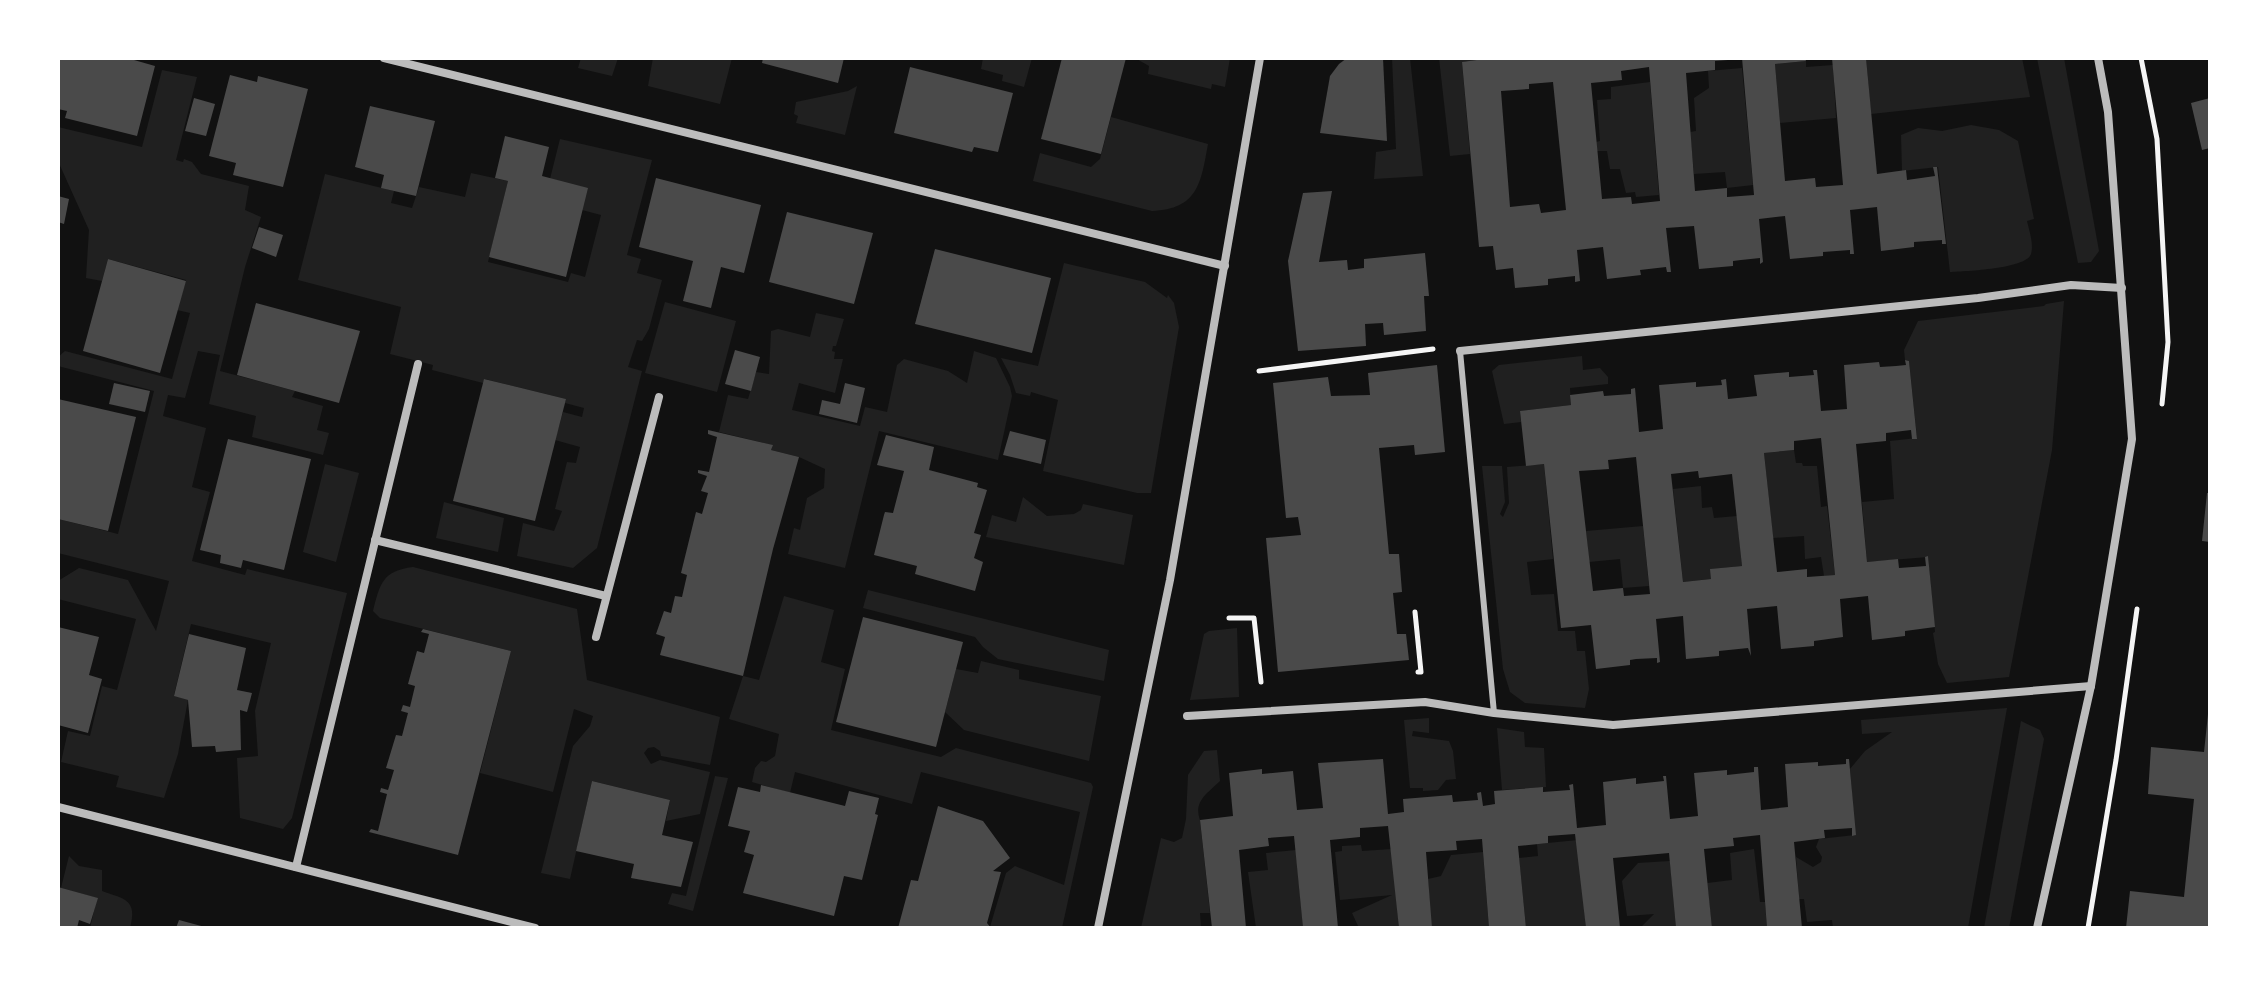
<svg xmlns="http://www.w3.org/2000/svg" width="2268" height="986" font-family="Overpass,sans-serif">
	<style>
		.green { fill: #202020 }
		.building { fill: #4a4a4a; fill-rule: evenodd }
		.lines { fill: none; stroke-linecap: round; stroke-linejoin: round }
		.path { stroke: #f5f5f5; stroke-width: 5 }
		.service { stroke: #bcbcbc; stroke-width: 6 }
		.minor { stroke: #bcbcbc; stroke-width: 8 }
	</style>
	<rect width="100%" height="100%" fill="#111"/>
	<g class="green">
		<polygon points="581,58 618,58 612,76 578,68"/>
		<polygon points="653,58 732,58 720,104 648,86"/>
		<polygon points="983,58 1032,58 1024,87 1002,81 1003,75 981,69"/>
		<polygon points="1135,58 1230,58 1225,87 1212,84 1211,89 1148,74 1149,66"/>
		<polygon points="1392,58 1410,58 1423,176 1374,179 1376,152 1396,149"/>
		<polygon points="1439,58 1478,58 1478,60 1462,62 1470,154 1450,156"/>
		<polygon points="1866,58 2022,58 2030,97 1871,114"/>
		<polygon points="2037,58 2064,58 2099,251 2091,262 2078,263"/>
		<polygon points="1806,61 1806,67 1833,65 1836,118 1780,123 1775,64"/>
		<polygon points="1742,68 1753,185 1727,188 1725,172 1694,174 1690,132 1696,131 1694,98 1709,88 1708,71"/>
		<polygon points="162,70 197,77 176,160 183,162 184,159 192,162 201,174 249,186 245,210 261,217 245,267 220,371 295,391 292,397 323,406 317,430 329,433 323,455 252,437 256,416 209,404 220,355 198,351 185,398 168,395 163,416 206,428 192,487 210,492 192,561 245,575 247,569 347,593 292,818 283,829 240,818 237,758 258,756 255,711 271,643 191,624 174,695 188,700 178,754 164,798 116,787 119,776 61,762 68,731 90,736 102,686 117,690 136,619 58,599 58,581 79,568 128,580 156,631 169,581 58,553 58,519 118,534 154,391 58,366 58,357 65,351 172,379 190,313 177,310 186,280 108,259 102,281 86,278 89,230 58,161 58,127 142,147"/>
		<polygon points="1650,82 1659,195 1636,197 1635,192 1626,193 1620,169 1610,169 1607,151 1597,151 1596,142 1600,141 1597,100 1611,99 1611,87"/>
		<polygon points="857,86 845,135 796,123 798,116 794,114 796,102 848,91"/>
		<path d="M1111 117 1208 144C1201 183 1198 209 1152 211L1033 181 1040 153 1091 167 1100 159Z"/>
		<path d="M1971 125 1999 130 2018 141 2034 219 2027 221C2029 230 2034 244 2031 254 2026 269 1966 271 1950 272L1938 167 1902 171 1901 135 1918 128 1942 131Z"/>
		<polygon points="560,139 652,160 627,255 641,259 637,273 662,280 649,329 642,341 637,340 628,367 642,371 597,548 573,568 517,556 523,523 554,531 562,511 555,509 567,462 576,463 580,447 555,440 563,412 582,417 584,408 565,403 566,399 485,379 483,383 432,370 433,365 390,354 401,307 298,280 325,174 394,191 391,203 412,208 419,187 465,197 471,173 508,181 488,262 568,282 571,273 585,277 601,215 582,210 550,179"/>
		<polygon points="1064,263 1145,282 1167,298 1168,295 1174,303 1179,327 1151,493 1137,493 1043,471 1058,400 1031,392 1030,396 1016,393 1010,375 1001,358 1038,366"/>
		<polygon points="2064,301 2052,450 2009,677 1947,683 1938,664 1933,633 1935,632 1928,557 1867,562 1862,502 1894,499 1890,441 1917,438 1909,361 1905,360 1904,350 1918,321 2044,306 2046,304"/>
		<polygon points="665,302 736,321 717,392 645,373"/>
		<polygon points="816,313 844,319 836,346 833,346 832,351 835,352 834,359 843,359 835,393 799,383 792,410 860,426 865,407 887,412 897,365 904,359 948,371 967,383 974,351 996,358 1010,387 1012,396 998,460 879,431 845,568 788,554 794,528 800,530 807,498 824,488 825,469 799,457 771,450 772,445 719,432 728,395 748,399 756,372 769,374 771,331 778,329 810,337"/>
		<polygon points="1582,356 1583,370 1600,368 1608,377 1608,384 1570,388 1571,405 1520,411 1521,422 1504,424 1492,371 1499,365"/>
		<polygon points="1794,450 1796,463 1802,463 1803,466 1817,466 1821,507 1827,506 1835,575 1824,576 1821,557 1805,559 1804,536 1773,538 1764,453"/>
		<polygon points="325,464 359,473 336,562 303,552"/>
		<polygon points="1544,464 1553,559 1527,562 1531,595 1554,594 1558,631 1575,631 1577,651 1585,651 1589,689 1585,708 1525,703 1510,692 1503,669 1482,466 1502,466 1505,502 1500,514 1503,517 1509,503 1507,467"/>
		<polygon points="1701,486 1702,508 1712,507 1714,518 1737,516 1742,566 1711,569 1711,579 1683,582 1673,489"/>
		<polygon points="1023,497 1047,516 1074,514 1081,510 1083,504 1133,515 1124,565 986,537 992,515 1016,522"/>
		<polygon points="444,502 504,518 498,552 436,538"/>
		<polygon points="1643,526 1649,586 1623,588 1620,559 1589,562 1586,531"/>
		<path d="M413 567 577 609 587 680 720 717 710 765 661 756 660 751 654 747 648 748 644 753 651 764 660 760 710 772 700 814 666 821 670 800 592 781 570 879 541 873 573 746 590 726 593 716 574 709 553 792 480 773 511 651 380 618 373 611C380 584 382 571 413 567Z"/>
		<polygon points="868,590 1109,650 1104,681 998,659 983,647 975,637 863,608"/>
		<polygon points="784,596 834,610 821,662 845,669 831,730 941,757 956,748 1091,783 1093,787 1062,928 990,927 1006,873 1015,866 1064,885 1080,812 921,772 912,804 795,772 790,793 752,782 755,768 761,761 766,762 775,756 779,734 729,719 743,676 759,680"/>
		<polygon points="1237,628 1239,697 1190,700 1204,634 1209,631"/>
		<polygon points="981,661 1019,670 1019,679 1101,696 1089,761 964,730 945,712 956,669 978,673"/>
		<polygon points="2007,708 1968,928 1833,928 1832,920 1807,922 1804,899 1799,899 1796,857 1813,867 1821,862 1822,857 1816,847 1819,839 1855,835 1850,769 1865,751 1892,732 1862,734 1861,720"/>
		<polygon points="1429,718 1429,733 1413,731 1412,736 1449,741 1453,751 1456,779 1446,780 1438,790 1423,791 1423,788 1410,788 1404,720"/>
		<polygon points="2021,721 2040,730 2044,739 2009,928 1984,928"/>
		<polygon points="1497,728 1524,732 1525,747 1544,748 1546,787 1502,790"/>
		<path d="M1217 750 1220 781C1208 793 1193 801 1200 820L1210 913H1200L1201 928H1141L1161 838 1174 842 1182 838 1186 819 1188 775 1204 751Z"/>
		<polygon points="715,776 728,778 693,911 668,904 672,893 686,896"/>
		<polygon points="1578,840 1586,928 1526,928 1519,858 1538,856 1537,844"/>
		<polygon points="1361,845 1362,851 1392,849 1399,928 1359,928 1352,913 1392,895 1340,900 1335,852 1342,851 1342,846"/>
		<polygon points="1754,849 1760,902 1765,902 1767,928 1712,928 1707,883 1732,880 1730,853"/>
		<polygon points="1296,850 1303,928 1256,928 1248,872 1268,870 1266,853"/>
		<polygon points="1483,852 1489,928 1431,928 1428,879 1441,876 1451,855"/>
		<path d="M69 856 79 866 102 870V891C124 899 138 899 130 928H90L97 898 61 888Z"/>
		<polygon points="1670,861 1676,928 1640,928 1654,914 1627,916 1622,881 1638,863"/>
	</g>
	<g class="building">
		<polygon points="58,58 127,58 155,66 137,136 65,118 67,111 58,109"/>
		<polygon points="763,58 844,58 838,83 762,63"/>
		<polygon points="1062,58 1126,58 1101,154 1041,139"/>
		<polygon points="1347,58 1383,58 1387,141 1320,133 1330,76 1339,64"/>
		<path d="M1491 58H1728V60L1715 61V70L1686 73 1695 191 1727 188V197L1754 195 1742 58H1805L1806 61 1775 64 1785 181 1815 178 1816 187 1843 185 1832 58H1866L1877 174 1906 170 1907 180 1935 176 1933 167H1937L1946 244H1942V240L1914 242V247L1881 251 1877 207 1850 210 1854 254H1850V250L1823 252V256L1790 259 1785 216 1759 219 1763 262 1760 264V258L1741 260 1733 261V266L1699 269 1694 226 1666 228 1671 272H1667L1666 267 1640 270 1641 275 1607 279 1603 247 1577 250 1580 281 1575 282V276L1548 279V285L1515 288 1513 268 1496 270 1493 246 1479 247 1462 62ZM1649 67 1660 201 1632 204 1631 197 1602 199 1591 83 1622 80 1621 71ZM1553 82 1566 210 1541 213 1539 204 1510 207 1501 91 1529 89V84Z"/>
		<polygon points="910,67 1013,93 998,152 974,147 972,152 894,133"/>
		<polygon points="230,75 257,82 258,76 308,89 283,187 233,175 236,163 209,156"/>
		<polygon points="194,98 215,104 206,136 185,131"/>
		<polygon points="2210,98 2210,148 2202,150 2191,103"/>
		<polygon points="370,106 435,121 416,196 381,188 384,175 355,167"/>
		<polygon points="505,136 549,147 542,176 588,188 566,277 489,257 508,181 495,178"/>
		<polygon points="656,178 761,205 744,273 721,267 711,308 683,301 693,261 639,247"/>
		<polygon points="1332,191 1319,262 1347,260 1348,270 1364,268 1364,259 1425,253 1429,296 1424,296 1426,331 1384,335 1383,323 1365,324 1366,346 1298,351 1288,261 1303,193"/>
		<polygon points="58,196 69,199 64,224 58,222"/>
		<polygon points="787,212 873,233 854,304 769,282"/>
		<polygon points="259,227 283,235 276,257 252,248"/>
		<polygon points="935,249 1051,278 1032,353 915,324"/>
		<polygon points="108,259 186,281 160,373 83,351"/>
		<polygon points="256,303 360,331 339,403 237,375"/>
		<polygon points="735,350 760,357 751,391 725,384"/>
		<path d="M1905 360 1909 361 1917 439H1912L1911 430 1886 433V441L1856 444 1867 562 1898 559 1899 568 1926 566 1925 557 1928 556 1935 627 1905 631V636L1872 640 1868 596 1840 599 1843 637 1814 641V646L1781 649 1777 606 1747 609 1751 656 1748 648 1719 651V656L1686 659 1683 616 1656 619 1660 662 1657 663V658L1636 659 1630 660V665L1596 669 1591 625 1561 628 1544 464 1526 466 1520 411 1571 405 1570 395 1603 391 1604 396 1631 394V389L1635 388 1639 432 1663 429 1659 385 1696 382V387L1722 385 1721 380 1726 379 1728 399 1757 396 1754 375 1789 372V377L1814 375 1813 370H1817L1821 411 1847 409 1844 365 1879 362 1880 367 1896 366 1906 365ZM1821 438 1835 575 1807 577V569L1777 572 1764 453 1794 450V441ZM1636 457 1650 594 1624 596 1623 588 1593 591 1579 471 1609 469 1608 460ZM1698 471 1699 478 1732 474 1742 566 1710 569 1711 579 1683 582 1671 474Z"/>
		<polygon points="1437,365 1445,452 1415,455 1414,445 1379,448 1389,554 1399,554 1402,592 1393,593 1397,634 1406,634 1409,660 1278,672 1266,538 1301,535 1298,517 1286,518 1273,383 1328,377 1331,396 1370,395 1368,373"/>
		<polygon points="484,379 566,399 535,521 453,501"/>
		<polygon points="114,383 150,391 145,412 109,404"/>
		<polygon points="845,383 865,388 857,423 819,414 822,400 840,404"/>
		<polygon points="58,399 136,417 108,531 58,519"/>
		<polygon points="708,430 773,445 771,450 799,457 773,549 743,676 660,655 665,637 656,634 664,611 671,613 675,596 682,597 687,575 681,573 696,512 702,514 708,493 701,491 707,476 698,473 698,470 709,472 717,437 708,434"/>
		<polygon points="1010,431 1046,440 1041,464 1003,455"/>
		<polygon points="886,435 934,447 929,470 978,483 977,487 987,490 974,533 981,535 974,558 983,562 975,591 915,574 917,566 874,555 884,515 885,512 893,513 904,471 877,465"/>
		<polygon points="228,439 311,459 284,570 243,560 241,568 220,563 221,555 200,550"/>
		<polygon points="2207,493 2210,493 2210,542 2202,541"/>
		<polygon points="863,617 963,642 936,747 836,722"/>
		<polygon points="58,627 99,637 89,675 102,679 88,733 58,725"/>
		<polygon points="423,629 511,651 458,855 369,832 371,829 378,831 387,794 380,792 381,788 388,790 394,770 386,768 396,735 402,736 408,713 401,711 403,705 410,707 415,686 408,684 417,651 424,653 429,634 421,632"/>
		<polygon points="189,634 246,648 237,690 252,693 247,712 240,710 241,750 216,752 215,746 192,747 188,700 174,696"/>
		<polygon points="2208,714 2210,714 2210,928 2126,928 2130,891 2184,897 2194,799 2148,794 2151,747 2204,752"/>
		<polygon points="1383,759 1388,814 1404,812 1403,799 1452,795 1453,802 1478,800 1477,793 1481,792 1483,806 1495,804 1494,791 1543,787 1543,792 1570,790 1569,785 1573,784 1577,828 1606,825 1603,782 1636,778 1636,784 1664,781 1663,776 1666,776 1670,819 1698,816 1694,773 1727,770 1727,775 1754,772 1754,767 1758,767 1761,810 1788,807 1785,764 1818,762 1818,766 1846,764 1846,759 1849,759 1856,835 1852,836 1852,828 1824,830 1825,838 1794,842 1802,928 1767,928 1760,835 1733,838 1734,846 1704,849 1712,928 1676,928 1669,853 1613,858 1620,928 1586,928 1575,834 1548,836 1548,843 1518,846 1526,928 1489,928 1482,839 1456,841 1457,850 1426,852 1432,928 1399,928 1388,826 1360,828 1360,837 1330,840 1338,928 1303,928 1294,836 1268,838 1269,846 1239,850 1246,928 1212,928 1200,820 1233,816 1229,773 1262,769 1262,774 1293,771 1297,810 1323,808 1318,763"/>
		<polygon points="592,781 670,800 662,835 693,842 681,887 631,878 634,864 576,851"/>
		<polygon points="761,785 845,806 849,791 879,798 875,814 878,815 862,880 844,876 834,916 743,893 754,855 744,852 750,831 728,826 738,787 760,792"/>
		<polygon points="938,806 983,821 1010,858 993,871 1001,872 987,923 991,928 898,928 911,880 918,881"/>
		<polygon points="58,887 98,898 90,924 79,920 77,928 58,928"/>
		<polygon points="179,920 205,927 205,928 176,928"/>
	</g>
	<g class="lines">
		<g class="path">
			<polyline points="2141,58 2157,139 2168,342 2162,404"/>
			<polyline points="1259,371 1433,349"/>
			<polyline points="1415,612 1421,672 1418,672"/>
			<polyline points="1229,618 1254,618 1261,682"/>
			<polyline points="2088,928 2116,760 2137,609"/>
		</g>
		<polyline class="service" points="1460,351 1494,713"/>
		<g class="minor">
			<polyline points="384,58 1225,266"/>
			<polyline points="1460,351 1978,298 2071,285 2122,288"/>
			<polyline points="375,540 606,596"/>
			<polyline points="596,637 659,397"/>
			<polyline points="1187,716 1425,702 1494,713 1613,725 2091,686"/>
			<polyline points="58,807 535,928"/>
			<polyline points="296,867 418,364"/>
			<polyline points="1098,928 1170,580 1260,58"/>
			<polyline points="2037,928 2091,686 2132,439 2108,112 2098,58"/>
		</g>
	</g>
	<rect width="2268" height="986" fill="none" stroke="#ffffff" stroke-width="120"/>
</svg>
